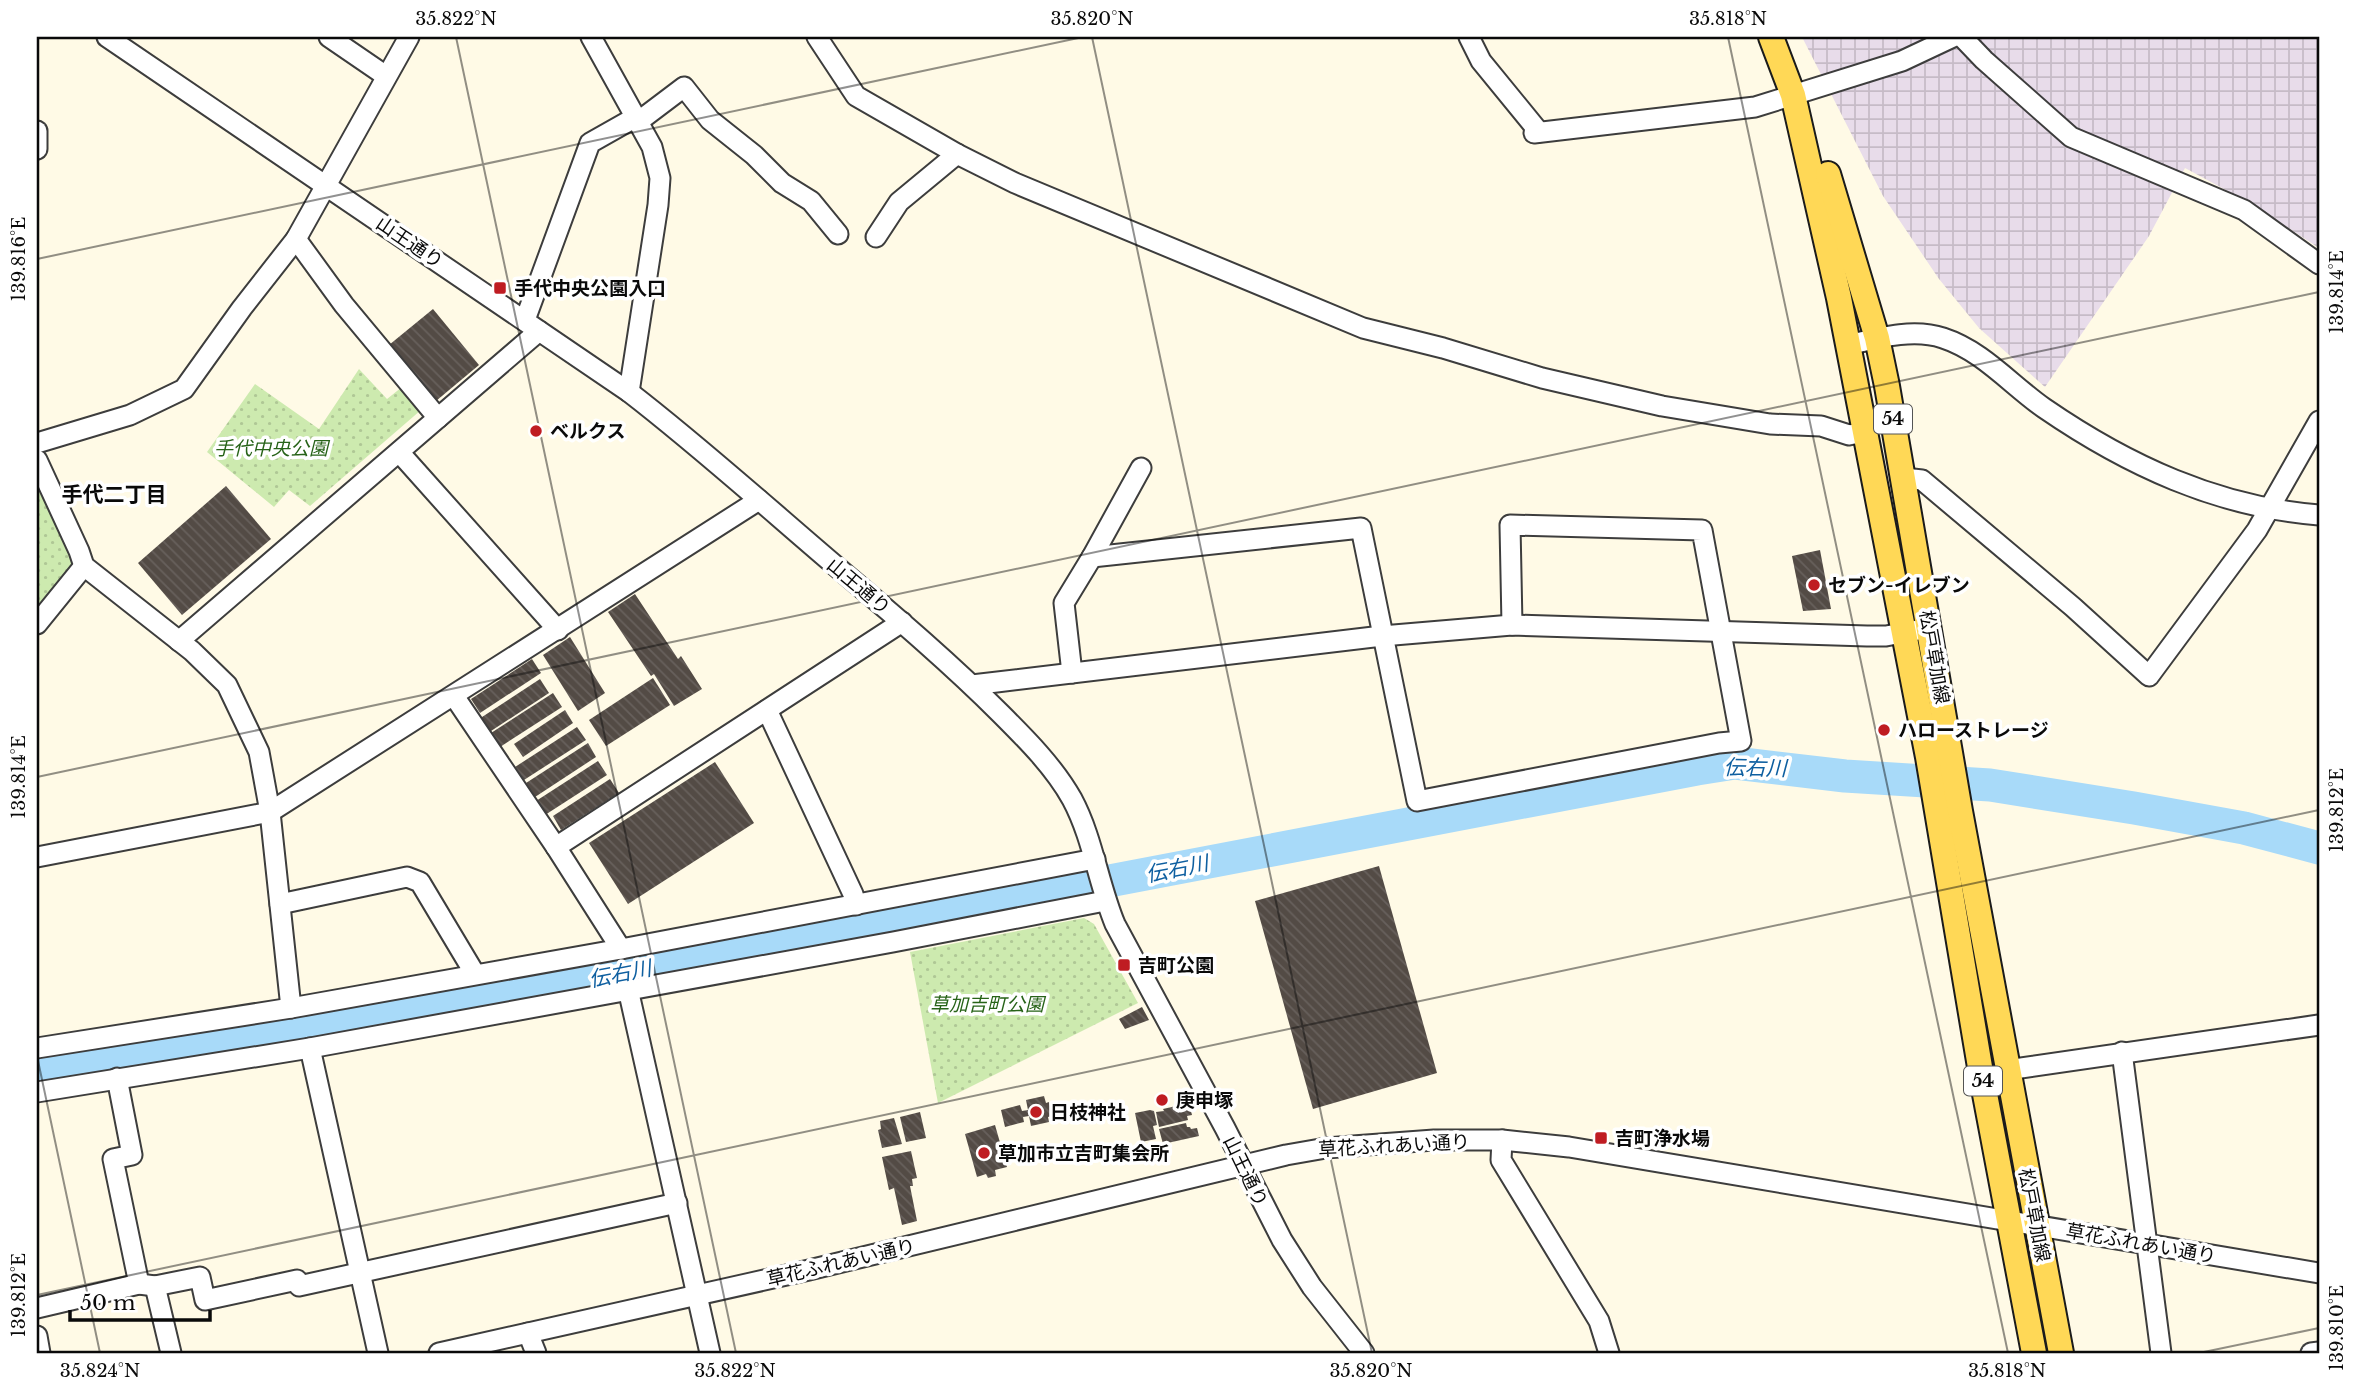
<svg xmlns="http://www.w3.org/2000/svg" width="2356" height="1390" font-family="'Libre Baskerville','Noto Sans JP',serif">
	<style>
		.industrial { fill: url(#industrial-grid) }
		.park { fill: url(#park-dots) }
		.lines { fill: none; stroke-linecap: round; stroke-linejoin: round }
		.river { stroke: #a8daf9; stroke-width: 33 }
		.building { fill: url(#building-back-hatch) }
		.minor-casing { stroke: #3d3d3d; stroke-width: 23 }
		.major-casing { stroke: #1b1b1b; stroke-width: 28 }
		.minor { stroke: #fff; stroke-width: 19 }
		.major { stroke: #ffd856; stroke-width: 24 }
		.ticks { fill: none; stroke: #0a0a0a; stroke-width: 2; stroke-opacity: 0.45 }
		.poi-dot { fill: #bf1c22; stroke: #fff; stroke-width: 2.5 }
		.labels { text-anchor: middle; stroke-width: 7; stroke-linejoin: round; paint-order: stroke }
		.shield { fill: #fff; stroke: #545454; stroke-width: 2 }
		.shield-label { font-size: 18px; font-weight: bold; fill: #0a0a0a }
		.street-label { font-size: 19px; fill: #0a0a0a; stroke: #fff }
		.poi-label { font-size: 19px; font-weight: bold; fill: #0a0a0a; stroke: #fff; text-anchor: start }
		.park-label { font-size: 19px; font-style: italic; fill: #276318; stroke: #fff }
		.neighbourhood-label { font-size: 21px; font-weight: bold; fill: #0a0a0a; stroke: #fff }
		.water-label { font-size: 21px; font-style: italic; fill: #0e5fa0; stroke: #fff }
		.neatline { fill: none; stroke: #0a0a0a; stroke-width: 2.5 }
		.ticks-label { font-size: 18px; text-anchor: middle; fill: #0a0a0a }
	</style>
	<defs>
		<pattern id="industrial-grid" width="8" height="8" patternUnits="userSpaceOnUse" patternTransform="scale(1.75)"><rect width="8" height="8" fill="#e8dcea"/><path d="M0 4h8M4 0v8" fill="none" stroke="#c6bbc7"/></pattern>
		<pattern id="park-dots" width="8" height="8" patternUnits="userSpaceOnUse" patternTransform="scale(1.75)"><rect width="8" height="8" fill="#cdeaaf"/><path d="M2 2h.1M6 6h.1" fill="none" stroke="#afc795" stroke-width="1.8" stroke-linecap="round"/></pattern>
		<pattern id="building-back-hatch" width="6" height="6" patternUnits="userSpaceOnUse" patternTransform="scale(1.75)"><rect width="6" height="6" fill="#534b45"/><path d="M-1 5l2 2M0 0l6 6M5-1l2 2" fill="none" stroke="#67605c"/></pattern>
	</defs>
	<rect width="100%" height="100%" fill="#fffae6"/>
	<polygon class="industrial" points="1802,37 2319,37 2319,248 2250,203 2185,168 2149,236 2045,387 1979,328 1939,279 1883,196"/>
	<g class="park">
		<polygon points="359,369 387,399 402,387 421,410 310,506 289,490 274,507 207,452 255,384 319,429"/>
		<polygon points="37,476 74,562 37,607"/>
		<polygon points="1084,918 1094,924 1138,1003 938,1103 910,952"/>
	</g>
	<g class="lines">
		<polyline class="river" points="37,1075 432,1010 1697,769 1735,763 1845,776 1990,785 2134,808 2244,828 2319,848"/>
	</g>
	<g class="building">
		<polygon points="433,309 479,365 436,401 389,345"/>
		<polygon points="226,486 271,539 182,615 138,563"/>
		<polygon points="1820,550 1831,609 1803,611 1792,556"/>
		<polygon points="635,594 678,659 681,656 702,689 674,706 654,674 651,676 608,612"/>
		<polygon points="570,637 605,693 578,711 543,655"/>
		<polygon points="532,659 541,673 480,713 471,699"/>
		<polygon points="653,678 670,705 606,746 589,720"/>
		<polygon points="540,679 549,693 488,733 479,719"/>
		<polygon points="553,693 562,707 500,747 491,733"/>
		<polygon points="565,710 573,723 523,757 514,744"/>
		<polygon points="577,727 586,740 524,780 515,767"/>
		<polygon points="588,743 596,757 535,797 526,783"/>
		<polygon points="598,761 607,775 545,815 536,801"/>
		<polygon points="715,762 754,823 628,904 589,843"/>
		<polygon points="610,779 619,793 561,830 553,816"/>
		<polygon points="1379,866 1437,1073 1313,1109 1255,901"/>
		<polygon points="1142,1007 1149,1020 1125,1029 1119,1019"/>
		<polygon points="1044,1096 1046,1103 1049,1102 1052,1116 1048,1117 1049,1122 1031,1126 1029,1116 1023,1117 1024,1122 1005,1127 1001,1110 1020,1105 1022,1111 1028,1110 1026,1100"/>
		<polygon points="1189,1103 1192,1115 1187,1116 1188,1120 1159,1127 1156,1112 1164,1111 1163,1109"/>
		<polygon points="1150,1110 1154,1111 1157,1125 1153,1126 1156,1139 1141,1142 1135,1113"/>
		<polygon points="920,1112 926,1138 906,1142 900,1117"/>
		<polygon points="894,1118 902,1144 882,1148 878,1130 881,1129 880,1121"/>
		<polygon points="1186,1123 1187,1127 1190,1127 1191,1129 1197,1128 1199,1136 1163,1144 1159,1129"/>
		<polygon points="995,1125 1007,1167 995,1170 996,1176 988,1178 986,1174 977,1177 965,1134"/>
		<polygon points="911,1151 917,1178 912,1179 913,1186 910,1186 917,1221 902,1225 894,1188 889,1190 882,1157"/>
	</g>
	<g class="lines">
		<g class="minor-casing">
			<g id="minor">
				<path d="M107 37 629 392C703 449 772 512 844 573 897 618 951 664 1001 714 1027 740 1054 767 1072 799 1093 838 1098 883 1115 924L1225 1128 1282 1240 1312 1287 1364 1353"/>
				<polyline points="329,37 386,76"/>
				<polyline points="591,37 652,147 660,178 658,205 629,392"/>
				<polyline points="817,37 856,96 957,154 1015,183 1363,328 1443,348 1542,378 1662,406 1770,424 1821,426 1849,435 1865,432"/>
				<polyline points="1469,37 1481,61 1539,132"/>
				<polyline points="1962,37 1984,60 2071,137 2244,210 2319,264"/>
				<polyline points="639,121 684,87 710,120 754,155 782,183 811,201 838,234"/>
				<polyline points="37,131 37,149"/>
				<polyline points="1534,133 1755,107 1902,61 1953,37"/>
				<polyline points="876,237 899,202 957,154"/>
				<polyline points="296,239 344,305 438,418"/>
				<polyline points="525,320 590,143 636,117"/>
				<path d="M1848 345C1878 338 1913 328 1943 338 1983 351 2011 385 2044 408 2127 465 2217 507 2319 515"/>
				<polyline points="37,443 130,415 184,389 242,308 296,239 409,37"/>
				<polyline points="399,452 558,630"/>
				<polyline points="37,460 79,551 84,566 192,651 227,685 259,752 270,812 291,1008"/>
				<polyline points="1904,478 1922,480 2073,607 2149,676 2257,530 2319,421"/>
				<polyline points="1092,557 1361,528 1417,801 1719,743 1741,741 1702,530 1510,525 1512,625"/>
				<polyline points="37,624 84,566"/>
				<polyline points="179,641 539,331"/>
				<polyline points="1072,673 1064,603 1092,557 1141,468"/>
				<polyline points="972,685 1382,636 1512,625 1867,636 1886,636 1918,630"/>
				<polyline points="454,696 556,847 621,949"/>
				<polyline points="767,710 853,894 856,905"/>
				<polyline points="556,847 902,622"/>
				<polyline points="37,857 270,812 759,500"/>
				<polyline points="280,904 407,877 420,882 475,974"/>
				<polyline points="628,989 710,1353"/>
				<polyline points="37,1048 291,1008 621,949 1095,859"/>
				<polyline points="310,1048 378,1353"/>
				<polyline points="2122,1052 2161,1353"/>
				<polyline points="2007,1070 2319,1025"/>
				<polyline points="117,1078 132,1155 113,1159 139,1284"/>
				<polyline points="37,1092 310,1048 893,942 1105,901"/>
				<polyline points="1502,1140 1501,1160 1599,1321 1609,1353"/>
				<polyline points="155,1286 171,1353"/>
				<polyline points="37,1308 139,1284 155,1286 200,1277 205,1300 297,1280 299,1286 677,1203"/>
				<polyline points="528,1333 536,1353"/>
				<polyline points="37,1336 40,1353"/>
				<polyline points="439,1353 809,1270 1286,1155 1326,1148 1434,1140 1502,1140 1569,1147 2319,1273"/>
				<polyline points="2311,1353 2319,1352"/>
			</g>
		</g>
		<g class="major-casing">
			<g id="major">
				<polyline points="1771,37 1793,95 1839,298 1928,757 1981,1073 2034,1353"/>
				<polyline points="1828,174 1877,338 1887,386 1960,811 2061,1353"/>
			</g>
		</g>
		<use href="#minor" class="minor"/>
		<use href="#major" class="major"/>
	</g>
	<path class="ticks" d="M456 37 736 1353M1092 37 1372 1353M1728 37 2008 1353M37 259 1083 37M37 777 2319 292M37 1056 100 1353M37 1295 2319 810M2199 1353 2319 1328"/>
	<g class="poi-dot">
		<rect x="493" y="281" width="14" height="14" rx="3.5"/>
		<circle cx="536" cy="431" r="7"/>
		<circle cx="1814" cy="585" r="7"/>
		<circle cx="1884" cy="730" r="7"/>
		<rect x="1117" y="958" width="14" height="14" rx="3.5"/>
		<circle cx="1162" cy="1100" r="7"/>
		<circle cx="1036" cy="1112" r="7"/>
		<rect x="1594" y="1131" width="14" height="14" rx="3.5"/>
		<circle cx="984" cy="1153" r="7"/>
	</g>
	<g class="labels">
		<g class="shield">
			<rect x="1874" y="404.5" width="38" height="29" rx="5"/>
			<rect x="1964" y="1066.5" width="38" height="29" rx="5"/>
		</g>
		<g class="shield-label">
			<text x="1893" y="425">54</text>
			<text x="1983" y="1087">54</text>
		</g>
		<g class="street-label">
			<text transform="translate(410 242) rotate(34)" y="7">山王通り</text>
			<text transform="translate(859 586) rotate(40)" y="7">山王通り</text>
			<text transform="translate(1935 657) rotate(80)" y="7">松戸草加線</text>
			<text transform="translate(1394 1145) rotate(-3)" y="7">草花ふれあい通り</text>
			<text transform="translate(1246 1171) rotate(64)" y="7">山王通り</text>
			<text transform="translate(2035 1215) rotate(79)" y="7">松戸草加線</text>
			<text transform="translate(2141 1243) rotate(10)" y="7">草花ふれあい通り</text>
			<text transform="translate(841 1262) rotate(-13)" y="7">草花ふれあい通り</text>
		</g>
		<g class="poi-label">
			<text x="514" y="295">手代中央公園入口</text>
			<text x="550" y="438">ベルクス</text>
			<text x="1828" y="592">セブン-イレブン</text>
			<text x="1898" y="737">ハローストレージ</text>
			<text x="1138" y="972">吉町公園</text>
			<text x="1176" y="1107">庚申塚</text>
			<text x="1050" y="1119">日枝神社</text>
			<text x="1615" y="1145">吉町浄水場</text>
			<text x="998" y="1160">草加市立吉町集会所</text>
		</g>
		<g class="park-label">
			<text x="271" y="455">手代中央公園</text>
			<text x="987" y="1011">草加吉町公園</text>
		</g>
		<g class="neighbourhood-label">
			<text x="114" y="502">手代二丁目</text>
		</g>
		<g class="water-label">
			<text transform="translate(1755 768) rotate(1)" y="7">伝右川</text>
			<text transform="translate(1177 869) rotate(-11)" y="7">伝右川</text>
			<text transform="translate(620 974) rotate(-11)" y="7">伝右川</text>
		</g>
	</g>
	<rect width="2356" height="1390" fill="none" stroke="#ffffff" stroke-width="77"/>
	<path d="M70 1310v10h140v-10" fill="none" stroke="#0a0a0a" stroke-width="3.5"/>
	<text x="80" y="1310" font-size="21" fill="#0a0a0a" stroke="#ffffff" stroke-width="5" paint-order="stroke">50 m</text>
	<rect x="38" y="38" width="2280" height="1314" class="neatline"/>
	<g class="ticks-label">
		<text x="456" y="25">35.822°N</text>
		<text x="1092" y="25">35.820°N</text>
		<text x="1728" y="25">35.818°N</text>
		<text transform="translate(19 259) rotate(-90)" y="6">139.816°E</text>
		<text transform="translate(2337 292) rotate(-90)" y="6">139.814°E</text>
		<text transform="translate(19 777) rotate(-90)" y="6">139.814°E</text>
		<text transform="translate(2337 810) rotate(-90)" y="6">139.812°E</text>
		<text transform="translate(19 1295) rotate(-90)" y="6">139.812°E</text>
		<text transform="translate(2337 1328) rotate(-90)" y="6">139.810°E</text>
		<text x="100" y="1377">35.824°N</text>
		<text x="735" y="1377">35.822°N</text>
		<text x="1371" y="1377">35.820°N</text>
		<text x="2007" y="1377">35.818°N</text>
	</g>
</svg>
